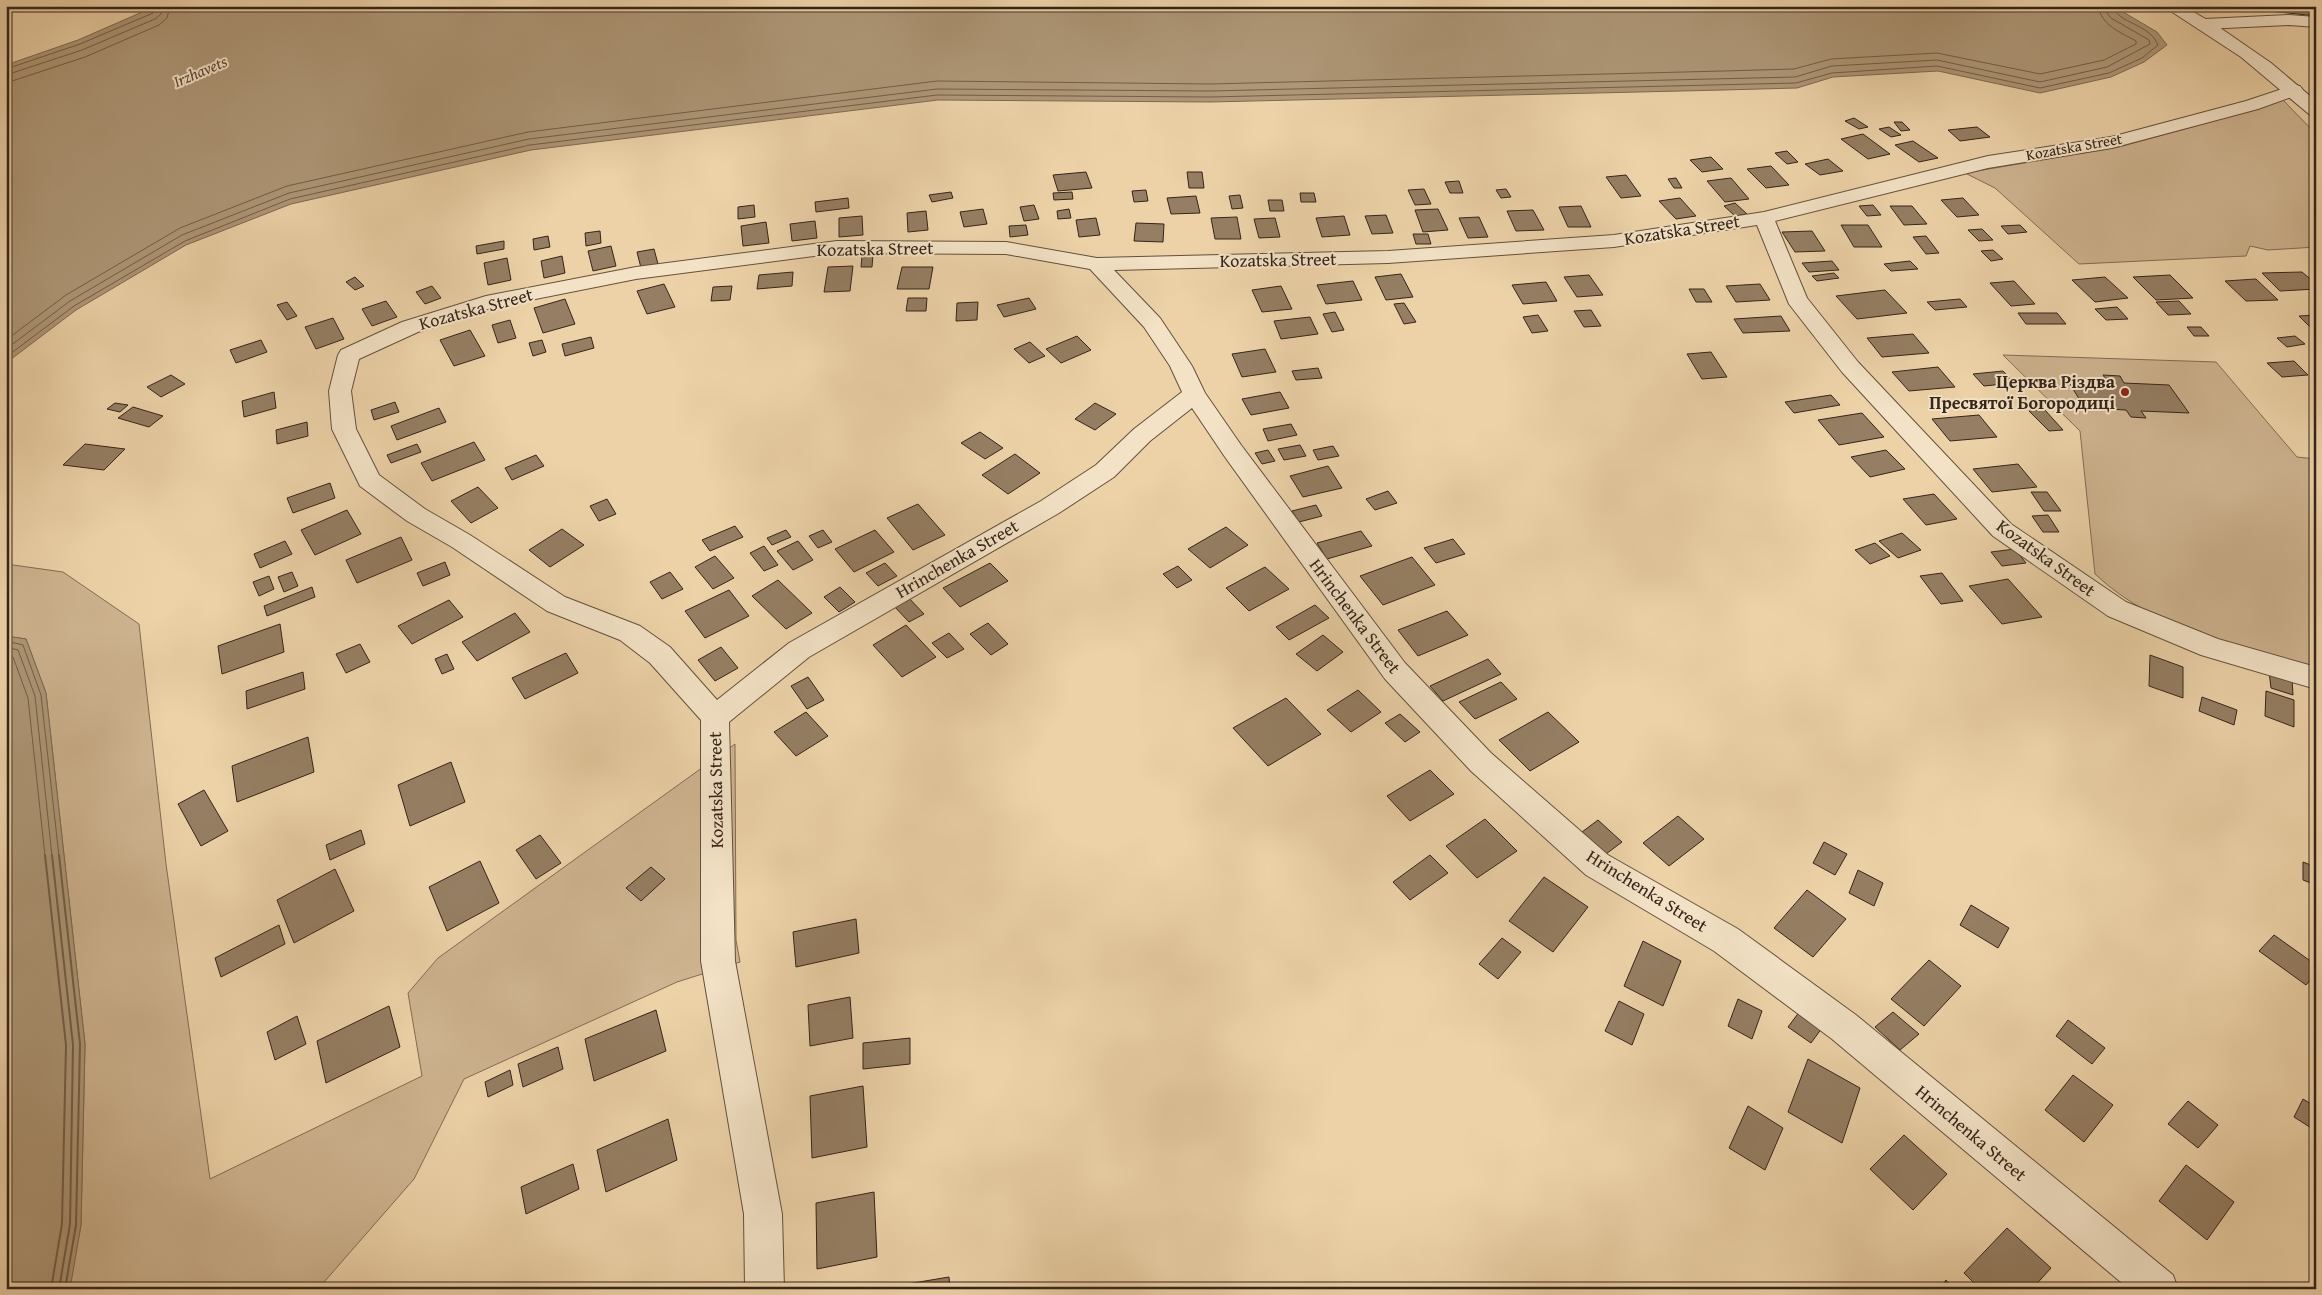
<svg xmlns="http://www.w3.org/2000/svg" width="2322" height="1295" font-family="'Gentium Book Plus',serif">
	<style>
		.green { fill: #ceb490; stroke: #826c54 }
		.water { fill: #ae9777; stroke: #7e6951 }
		.lines { fill: none; stroke-linecap: round; stroke-linejoin: round }
		.shore-far1 { stroke: #725e48; stroke-width: 1 }
		.shore { stroke: #725e48; stroke-width: 2 }
		.building { fill: #957e63; stroke: #352419 }
		.minor-casing { stroke: #63503d; stroke-width: 2 }
		.tertiary-casing { stroke: #63503d; stroke-width: 2 }
		.minor { fill: #f3e2c6; fill-rule: evenodd }
		.tertiary { fill: #f3e2c6; fill-rule: evenodd }
		.poi-dot { fill: #8f2418; stroke: #f3e2c6; stroke-width: 2 }
		.labels { text-anchor: middle; stroke-width: 4; stroke-linejoin: round; paint-order: stroke }
		.far-street-label { font-size: 15px; fill: #352419; stroke: #f3e2c6 }
		.far-water-label { font-size: 16px; font-style: italic; fill: #594635; stroke: #f3e2c6 }
		.street-label { font-size: 18px; fill: #352419; stroke: #f3e2c6 }
		.poi-label { font-size: 18px; font-weight: bold; fill: #352419; stroke: #f3e2c6; text-anchor: end }
	</style>
	<rect width="100%" height="100%" fill="#edd2a8"/>
	<filter id="stains"><feTurbulence type="fractalNoise" baseFrequency=".004" numOctaves="4"/><feColorMatrix values="0 0 0 0 .2 0 0 0 0 .09 0 0 0 0 .02 0 0 0 .5 -.17"/></filter>
	<radialGradient id="worn" r=".72"><stop offset=".6" stop-color="#630" stop-opacity="0"/><stop offset="1" stop-color="#630" stop-opacity=".3"/></radialGradient>
	<g class="green">
		<polygon points="2283,100 2316,134 2316,247 2268,250 2250,246 2246,256 2079,264 1995,188 1965,173 2119,147 2261,108"/>
		<path d="M2003 355 2216 362 2297 457 2316 459V669C2239 647 2154 630 2095 574L2080 431Z"/>
		<polygon points="6,564 63,572 139,624 166,864 210,1179 422,1076 408,993 438,958 735,744 736,940 740,962 677,982 464,1079 414,1179 318,1289 69,1289 81,1225 85,1044 46,693 26,639 6,636"/>
	</g>
	<g class="water">
		<polygon points="156,6 2113,6 2157,32 2167,45 2144,62 2111,77 2040,93 1938,71 1833,77 1797,88 1724,90 1210,102 938,100 531,150 291,204 186,245 76,310 6,363 6,65 78,40"/>
		<polygon points="6,636 26,639 46,693 85,1044 81,1225 70,1289 6,1289"/>
	</g>
	<g class="lines">
		<g class="shore-far1">
			<polyline points="6,69 80,44 153,13 156,6"/>
			<polyline points="6,75 82,50 155,19 161,14 162,6"/>
			<polyline points="6,83 85,57 159,25 167,18 170,6"/>
			<path d="M6 340 66 295 180 228 287 186 528 132 937 81 1210 84 1723 71 1794 69 1831 59 1937 53 2040 74 2104 60 2136 44V41C2120 32 2102 26 2098 6"/>
			<polyline points="6,349 70,301 182,235 289,193 529,139 937,89 1210,91 1795,77 1832,66 1937,60 2040,82 2107,67 2150,44 2149,40 2111,18 2107,13 2106,6"/>
			<path d="M6 357 74 306 185 241 290 199 530 145 937 95 1210 97 1796 83 1832 73 1937 66 2040 88 2109 73 2142 58 2158 45C2149 23 2120 25 2112 6"/>
			<polyline points="6,641 23,645 41,695 59,856"/>
			<polyline points="6,647 18,650 35,696 52,856"/>
			<polyline points="6,655 13,657 28,698 45,856"/>
		</g>
		<g class="shore">
			<polyline points="45,855 66,1045 62,1224 51,1289"/>
			<polyline points="52,855 73,1045 70,1224 59,1289"/>
			<polyline points="59,855 80,1044 76,1225 65,1289"/>
		</g>
	</g>
	<g class="building">
		<polygon points="2258,6 2311,6 2316,16 2260,10"/>
		<polygon points="1854,118 1868,127 1859,129 1845,121"/>
		<polygon points="1894,122 1902,122 1910,130 1901,131"/>
		<polygon points="1889,127 1901,135 1891,137 1879,129"/>
		<polygon points="1977,127 1990,137 1960,141 1948,130"/>
		<polygon points="1863,134 1890,154 1868,159 1841,139"/>
		<polygon points="1913,141 1938,158 1919,162 1895,145"/>
		<polygon points="1787,151 1798,162 1787,164 1775,153"/>
		<polygon points="1711,157 1723,169 1702,172 1690,160"/>
		<polygon points="1828,159 1843,171 1820,175 1805,164"/>
		<polygon points="1771,166 1789,185 1766,188 1747,169"/>
		<polygon points="1086,172 1092,188 1058,191 1053,175"/>
		<polygon points="1187,172 1202,172 1204,188 1189,188"/>
		<polygon points="1626,175 1641,196 1621,198 1606,177"/>
		<polygon points="1676,178 1682,188 1674,188 1668,179"/>
		<polygon points="1731,178 1749,199 1725,202 1707,181"/>
		<polygon points="1459,181 1463,193 1450,193 1445,182"/>
		<polygon points="1424,189 1431,204 1415,205 1408,190"/>
		<polygon points="1506,189 1511,197 1501,198 1496,190"/>
		<polygon points="1146,190 1148,201 1134,202 1132,191"/>
		<polygon points="951,192 953,198 932,202 929,195"/>
		<polygon points="1072,192 1073,199 1054,200 1053,193"/>
		<polygon points="1300,193 1314,193 1316,202 1301,202"/>
		<polygon points="1240,195 1243,208 1232,209 1229,196"/>
		<polygon points="1196,196 1200,213 1171,214 1167,198"/>
		<polygon points="848,198 849,208 816,212 815,202"/>
		<polygon points="1680,198 1696,216 1676,219 1659,201"/>
		<polygon points="1963,198 1979,215 1957,217 1941,200"/>
		<polygon points="1268,200 1282,200 1284,211 1270,211"/>
		<polygon points="1735,203 1747,214 1735,216 1724,206"/>
		<polygon points="754,205 755,217 738,219 738,207"/>
		<polygon points="1034,205 1039,219 1024,221 1020,207"/>
		<polygon points="1873,205 1881,215 1867,216 1859,206"/>
		<polygon points="1581,206 1591,227 1568,227 1559,207"/>
		<polygon points="1890,206 1912,206 1927,224 1904,225"/>
		<polygon points="983,209 987,224 964,227 960,212"/>
		<polygon points="1069,209 1071,218 1058,219 1057,211"/>
		<polygon points="1438,209 1448,230 1423,232 1415,210"/>
		<polygon points="1533,210 1544,230 1516,231 1507,211"/>
		<polygon points="926,211 928,230 908,232 907,213"/>
		<polygon points="1386,215 1393,233 1372,234 1365,216"/>
		<polygon points="862,216 863,235 839,237 839,218"/>
		<polygon points="1344,216 1350,235 1322,237 1316,218"/>
		<polygon points="1237,217 1241,239 1215,239 1211,218"/>
		<polygon points="1479,217 1488,237 1468,238 1459,218"/>
		<polygon points="1096,218 1100,235 1079,237 1076,220"/>
		<polygon points="1275,218 1280,237 1259,238 1254,219"/>
		<polygon points="815,221 817,238 792,241 790,224"/>
		<polygon points="766,222 769,243 743,246 741,226"/>
		<polygon points="1136,223 1164,224 1163,242 1134,241"/>
		<polygon points="1026,225 1028,235 1010,237 1009,226"/>
		<polygon points="1841,225 1868,225 1882,247 1854,247"/>
		<polygon points="2020,225 2027,232 2008,234 2001,226"/>
		<polygon points="1982,229 1993,240 1979,241 1968,230"/>
		<polygon points="600,231 601,243 586,246 585,233"/>
		<polygon points="1812,231 1825,251 1795,252 1782,232"/>
		<polygon points="1413,234 1428,234 1431,244 1416,244"/>
		<polygon points="548,236 550,247 534,250 533,239"/>
		<polygon points="1926,236 1939,253 1926,254 1913,237"/>
		<polygon points="504,241 504,249 477,254 476,246"/>
		<polygon points="611,246 616,266 593,271 588,251"/>
		<polygon points="654,249 658,264 641,268 637,252"/>
		<polygon points="1993,250 2003,259 1991,261 1981,251"/>
		<polygon points="873,255 872,267 861,267 862,256"/>
		<polygon points="562,256 565,273 544,278 541,261"/>
		<polygon points="507,258 511,280 488,285 484,263"/>
		<polygon points="1832,261 1839,270 1809,272 1802,263"/>
		<polygon points="1910,261 1918,269 1891,271 1884,264"/>
		<polygon points="853,266 850,291 824,292 828,267"/>
		<polygon points="902,267 933,267 929,289 897,289"/>
		<polygon points="793,272 792,286 757,289 759,275"/>
		<polygon points="2302,272 2316,284 2316,289 2280,291 2262,273"/>
		<polygon points="1834,273 1839,278 1817,281 1812,276"/>
		<polygon points="1401,274 1413,297 1386,300 1375,277"/>
		<polygon points="1589,275 1603,295 1577,297 1564,277"/>
		<polygon points="2170,275 2193,298 2156,300 2133,277"/>
		<polygon points="355,277 364,286 355,290 346,282"/>
		<polygon points="2105,277 2128,298 2095,302 2072,280"/>
		<polygon points="2256,279 2278,300 2246,301 2225,281"/>
		<polygon points="1353,281 1362,300 1326,304 1317,285"/>
		<polygon points="2014,281 2035,304 2011,306 1990,283"/>
		<polygon points="1546,282 1557,301 1523,304 1512,285"/>
		<polygon points="664,284 675,307 647,314 637,291"/>
		<polygon points="1760,284 1770,300 1736,302 1726,286"/>
		<polygon points="432,286 441,298 425,304 416,292"/>
		<polygon points="732,286 730,300 711,301 713,287"/>
		<polygon points="1281,286 1292,309 1262,312 1252,290"/>
		<polygon points="1689,289 1704,289 1712,302 1696,302"/>
		<polygon points="1885,290 1907,313 1857,319 1836,296"/>
		<polygon points="908,298 927,298 926,311 906,311"/>
		<polygon points="1029,298 1036,309 1004,317 997,305"/>
		<polygon points="565,299 575,324 543,333 534,308"/>
		<polygon points="1960,299 1967,307 1935,310 1927,302"/>
		<polygon points="386,301 397,317 372,326 362,309"/>
		<polygon points="2179,301 2191,314 2168,315 2156,302"/>
		<polygon points="287,302 297,316 287,320 277,305"/>
		<polygon points="978,302 977,320 956,321 957,303"/>
		<polygon points="1404,303 1416,322 1404,324 1394,304"/>
		<polygon points="2117,307 2128,319 2106,320 2095,309"/>
		<polygon points="1591,310 1601,326 1584,327 1574,311"/>
		<polygon points="1335,312 1344,330 1332,332 1323,314"/>
		<polygon points="2018,313 2057,313 2066,324 2026,324"/>
		<polygon points="1538,315 1548,331 1532,333 1523,317"/>
		<polygon points="2316,315 2316,328 2312,329 2299,316"/>
		<polygon points="1781,316 1790,331 1743,333 1734,319"/>
		<polygon points="1310,317 1318,334 1281,339 1274,321"/>
		<polygon points="333,318 344,339 316,349 305,327"/>
		<polygon points="510,320 516,338 498,343 492,325"/>
		<polygon points="2187,327 2201,327 2209,336 2194,336"/>
		<polygon points="470,330 485,356 454,366 440,340"/>
		<polygon points="1913,334 1929,353 1882,357 1867,338"/>
		<polygon points="1077,336 1091,350 1061,363 1046,349"/>
		<polygon points="2295,336 2305,344 2287,347 2277,338"/>
		<polygon points="591,337 594,348 565,356 562,344"/>
		<polygon points="261,340 267,352 236,363 230,350"/>
		<polygon points="542,340 546,352 533,356 529,343"/>
		<polygon points="1030,342 1045,356 1029,363 1014,349"/>
		<polygon points="1265,349 1276,372 1242,377 1232,354"/>
		<polygon points="1711,352 1727,377 1702,379 1687,354"/>
		<polygon points="2294,361 2308,375 2282,377 2267,363"/>
		<polygon points="1938,367 1955,387 1909,391 1892,372"/>
		<polygon points="1318,368 1322,378 1296,380 1292,371"/>
		<polygon points="2003,371 2014,383 1984,386 1973,374"/>
		<polygon points="171,375 185,384 161,397 147,387"/>
		<polygon points="2103,375 2120,376 2124,383 2169,385 2189,413 2141,411 2146,418 2131,417 2126,410 2107,409 2103,403 2081,402 2070,384 2092,385 2089,380 2107,381"/>
		<polygon points="274,392 276,408 244,417 242,401"/>
		<polygon points="1280,392 1289,408 1251,415 1242,399"/>
		<polygon points="1831,395 1840,405 1794,413 1785,402"/>
		<polygon points="395,402 399,412 374,420 371,410"/>
		<polygon points="115,403 128,405 120,412 107,409"/>
		<polygon points="1095,403 1116,414 1095,430 1075,419"/>
		<polygon points="133,407 163,416 149,427 118,418"/>
		<polygon points="439,408 446,422 397,440 391,426"/>
		<polygon points="2044,409 2063,430 2049,431 2029,411"/>
		<polygon points="1862,413 1884,437 1839,445 1818,420"/>
		<polygon points="1979,415 1997,437 1950,441 1932,419"/>
		<polygon points="307,422 308,436 277,444 276,430"/>
		<polygon points="1291,424 1297,435 1268,441 1263,429"/>
		<polygon points="980,432 1003,448 985,459 961,443"/>
		<polygon points="474,442 485,460 432,481 421,463"/>
		<polygon points="85,444 125,449 104,470 63,465"/>
		<polygon points="417,444 421,452 391,463 387,455"/>
		<polygon points="1300,445 1306,456 1284,460 1278,449"/>
		<polygon points="1333,446 1339,456 1318,460 1313,450"/>
		<polygon points="1268,450 1275,461 1262,464 1255,453"/>
		<polygon points="1886,450 1905,469 1870,477 1851,457"/>
		<polygon points="1015,454 1040,473 1008,494 982,475"/>
		<polygon points="536,455 544,466 512,480 505,468"/>
		<polygon points="2018,464 2037,487 1992,492 1973,469"/>
		<polygon points="1328,466 1342,488 1303,497 1290,476"/>
		<polygon points="330,483 335,498 293,513 287,498"/>
		<polygon points="478,487 498,508 471,523 451,501"/>
		<polygon points="1388,491 1397,503 1375,510 1366,499"/>
		<polygon points="2031,492 2047,492 2061,511 2044,511"/>
		<polygon points="1934,494 1957,519 1926,525 1903,499"/>
		<polygon points="607,499 616,514 599,521 590,506"/>
		<polygon points="918,504 945,535 913,550 887,518"/>
		<polygon points="1316,505 1322,516 1299,522 1292,511"/>
		<polygon points="347,510 361,534 315,555 301,530"/>
		<polygon points="2048,515 2059,532 2043,532 2032,516"/>
		<polygon points="735,526 743,537 710,551 702,540"/>
		<polygon points="1226,527 1248,545 1210,568 1188,549"/>
		<polygon points="562,529 584,545 550,567 529,550"/>
		<polygon points="786,530 791,537 772,545 767,538"/>
		<polygon points="823,530 832,542 818,548 809,536"/>
		<polygon points="875,530 894,552 854,572 835,549"/>
		<polygon points="1361,531 1372,546 1327,559 1317,543"/>
		<polygon points="1902,533 1921,550 1898,558 1879,541"/>
		<polygon points="401,537 412,560 357,583 346,560"/>
		<polygon points="1453,539 1465,554 1436,563 1424,548"/>
		<polygon points="285,541 292,554 260,568 254,554"/>
		<polygon points="798,541 813,560 793,570 777,551"/>
		<polygon points="1875,543 1890,556 1870,564 1855,550"/>
		<polygon points="764,546 778,565 764,571 750,553"/>
		<polygon points="2015,549 2026,563 2002,566 1991,552"/>
		<polygon points="715,556 734,578 713,589 695,567"/>
		<polygon points="1412,557 1435,585 1383,605 1360,576"/>
		<polygon points="445,562 450,575 423,586 417,573"/>
		<polygon points="885,563 897,576 878,586 866,573"/>
		<polygon points="990,563 1008,581 960,607 943,588"/>
		<polygon points="1178,566 1192,580 1177,588 1163,574"/>
		<polygon points="1265,567 1289,589 1249,611 1226,588"/>
		<polygon points="292,572 298,586 284,592 278,577"/>
		<polygon points="670,572 683,589 662,599 650,582"/>
		<polygon points="1942,573 1963,601 1941,604 1920,576"/>
		<polygon points="269,576 274,589 259,596 253,582"/>
		<polygon points="2008,579 2042,617 2002,624 1969,586"/>
		<polygon points="778,580 812,613 786,629 752,596"/>
		<polygon points="312,587 315,597 267,616 264,606"/>
		<polygon points="840,587 855,602 839,612 824,597"/>
		<polygon points="729,590 749,616 705,638 685,611"/>
		<polygon points="907,596 924,614 909,622 892,604"/>
		<polygon points="449,600 463,617 412,644 398,626"/>
		<polygon points="1315,605 1329,618 1289,640 1276,627"/>
		<polygon points="1447,611 1468,635 1418,656 1398,630"/>
		<polygon points="515,613 530,632 477,661 462,642"/>
		<polygon points="988,623 1008,644 991,655 970,634"/>
		<polygon points="280,624 284,652 222,674 218,646"/>
		<polygon points="906,625 936,657 902,677 873,645"/>
		<polygon points="949,633 964,649 947,658 932,643"/>
		<polygon points="1323,635 1343,652 1317,671 1296,654"/>
		<polygon points="360,644 370,662 346,673 336,654"/>
		<polygon points="721,647 738,668 715,681 698,660"/>
		<polygon points="566,653 578,673 525,699 512,678"/>
		<polygon points="447,654 454,669 442,674 435,659"/>
		<polygon points="2150,655 2183,667 2183,698 2149,686"/>
		<polygon points="1488,659 1501,674 1443,701 1430,686"/>
		<polygon points="303,672 305,689 247,709 246,691"/>
		<polygon points="2269,672 2292,679 2293,695 2271,688"/>
		<polygon points="808,677 824,700 807,709 791,686"/>
		<polygon points="1501,682 1517,699 1475,719 1459,702"/>
		<polygon points="1358,690 1381,712 1351,732 1327,710"/>
		<polygon points="2266,691 2294,700 2294,727 2265,716"/>
		<polygon points="2202,697 2237,710 2234,725 2199,711"/>
		<polygon points="1286,698 1321,734 1268,766 1233,728"/>
		<polygon points="806,712 828,736 796,756 774,732"/>
		<polygon points="1548,712 1579,742 1530,771 1499,740"/>
		<polygon points="1400,714 1420,732 1405,742 1385,723"/>
		<polygon points="308,737 314,772 237,802 232,766"/>
		<polygon points="451,762 465,802 410,826 398,785"/>
		<polygon points="1430,770 1454,794 1410,821 1387,796"/>
		<polygon points="204,790 228,831 201,846 178,804"/>
		<polygon points="1678,816 1704,839 1669,866 1643,843"/>
		<polygon points="1485,819 1517,851 1477,878 1446,846"/>
		<polygon points="1598,820 1622,842 1606,854 1582,832"/>
		<polygon points="361,830 365,844 330,860 326,845"/>
		<polygon points="540,835 561,863 536,879 516,850"/>
		<polygon points="1824,842 1847,854 1835,875 1813,863"/>
		<polygon points="1430,855 1448,873 1410,900 1393,882"/>
		<polygon points="480,861 499,903 447,931 429,887"/>
		<polygon points="2303,862 2316,867 2316,885 2303,880"/>
		<polygon points="651,867 665,879 641,901 626,888"/>
		<polygon points="335,869 354,911 294,943 277,900"/>
		<polygon points="1858,870 1883,883 1874,906 1849,893"/>
		<polygon points="1544,877 1588,907 1553,952 1509,921"/>
		<polygon points="1807,890 1846,919 1813,957 1774,928"/>
		<polygon points="1971,905 2009,928 1998,948 1960,925"/>
		<polygon points="856,919 859,953 796,967 793,932"/>
		<polygon points="279,925 285,944 221,977 215,958"/>
		<polygon points="2274,935 2316,965 2316,974 2306,985 2259,951"/>
		<polygon points="1502,938 1521,952 1498,979 1479,964"/>
		<polygon points="1643,941 1681,961 1663,1006 1624,986"/>
		<polygon points="1929,960 1961,986 1924,1026 1891,999"/>
		<polygon points="850,997 853,1038 810,1046 808,1005"/>
		<polygon points="1738,999 1762,1011 1752,1039 1728,1026"/>
		<polygon points="1619,1001 1644,1014 1632,1045 1605,1031"/>
		<polygon points="389,1006 400,1047 326,1083 317,1041"/>
		<polygon points="656,1010 666,1051 594,1081 585,1039"/>
		<polygon points="1800,1011 1822,1028 1811,1043 1788,1027"/>
		<polygon points="1893,1012 1919,1034 1900,1050 1875,1027"/>
		<polygon points="297,1016 306,1044 275,1060 267,1032"/>
		<polygon points="2068,1020 2105,1048 2092,1064 2056,1036"/>
		<polygon points="910,1038 910,1064 863,1069 863,1043"/>
		<polygon points="558,1047 563,1069 523,1087 518,1064"/>
		<polygon points="1808,1059 1860,1088 1842,1143 1788,1112"/>
		<polygon points="510,1070 513,1085 488,1097 485,1082"/>
		<polygon points="2073,1075 2113,1105 2084,1142 2045,1110"/>
		<polygon points="863,1086 867,1147 812,1158 810,1096"/>
		<polygon points="2303,1099 2316,1107 2316,1131 2294,1117"/>
		<polygon points="2188,1101 2218,1125 2198,1148 2168,1124"/>
		<polygon points="1748,1106 1783,1128 1765,1170 1729,1148"/>
		<polygon points="668,1119 677,1160 606,1192 597,1150"/>
		<polygon points="1904,1135 1947,1174 1913,1210 1870,1169"/>
		<polygon points="573,1164 579,1189 526,1214 521,1187"/>
		<polygon points="2186,1165 2234,1202 2207,1240 2159,1201"/>
		<polygon points="874,1192 877,1257 817,1269 816,1203"/>
		<polygon points="2007,1228 2051,1268 2032,1289 1980,1289 1964,1273"/>
		<polygon points="949,1277 950,1289 895,1289 895,1286"/>
		<polygon points="1946,1280 1955,1289 1939,1289"/>
	</g>
	<g class="lines">
		<g class="minor-casing">
			<g id="minor">
				<polygon points="2289,15 2316,17 2316,27 2289,25 2205,29 2199,27 2197,24 2199,21 2205,19"/>
				<path d="M2294 85 2300 86 2303 90 2300 94 2258 109 2112 148 1988 168 1775 221 1807 298 1858 362 2011 524 2126 602 2218 639 2316 667V689L2201 655 2108 616 1993 536 1842 372 1789 304 1757 225 1614 247 1388 263 1114 270 1160 318 1192 366 1205 393 1241 445 1405 663 1491 753 1608 855 1738 929 1856 1015 2173 1275 2178 1289H2129L1832 1039 1714 951 1586 875 1471 771 1385 679 1225 457 1192 408 1150 441 1114 477 1059 513 809 657 729 722 735 961 782 1214 784 1289H745L744 1214 701 961V720L650 663 620 640 547 611 452 547 407 521 360 486 332 429 329 391 338 355 341 350 402 322 486 296 636 267 837 241 1006 242 1097 258 1388 251 1614 235 1764 212 1988 156 2111 137 2246 101ZM837 253 1006 254 1090 269 1144 327 1170 366 1182 392 1134 429 1096 465 1041 501 789 643 717 700 670 647 640 626 565 597 470 535 425 509 379 475 356 429 351 391 359 359 418 332 491 308 636 279Z"/>
			</g>
		</g>
		<g class="tertiary-casing">
			<polygon id="tertiary" points="2163,6 2183,6 2216,25 2271,63 2316,101 2316,116 2310,115 2241,57"/>
		</g>
		<use href="#minor" class="minor"/>
		<use href="#tertiary" class="tertiary"/>
	</g>
	<circle class="poi-dot" cx="2125" cy="392" r="5"/>
	<g class="labels">
		<g class="far-street-label">
			<text transform="translate(2074 147) rotate(-10)" y="5">Kozatska Street</text>
		</g>
		<g class="far-water-label">
			<text transform="translate(200 71) rotate(-23)" y="6">Irzhavets</text>
		</g>
		<g class="street-label">
			<text transform="translate(1682 230) rotate(-9)" y="6">Kozatska Street</text>
			<text transform="translate(875 249) rotate(-1)" y="6">Kozatska Street</text>
			<text transform="translate(1278 260) rotate(-1)" y="6">Kozatska Street</text>
			<text transform="translate(476 309) rotate(-15)" y="6">Kozatska Street</text>
			<text transform="translate(2046 558) rotate(36)" y="6">Kozatska Street</text>
			<text transform="translate(957 559) rotate(-30)" y="6">Hrinchenka Street</text>
			<text transform="translate(1355 616) rotate(53)" y="6">Hrinchenka Street</text>
			<text transform="translate(716 790) rotate(-91)" y="6">Kozatska Street</text>
			<text transform="translate(1647 891) rotate(32)" y="6">Hrinchenka Street</text>
			<text transform="translate(1971 1133) rotate(40)" y="6">Hrinchenka Street</text>
		</g>
		<g class="poi-label">
			<text x="2115" y="388">Церква Різдва<tspan x="2115" dy="21">Пресвятої Богородиці</tspan></text>
		</g>
	</g>
	<rect width="2322" height="1295" fill="none" stroke="#edd2a8" stroke-width="25"/>
	<rect x="8" y="8" width="2307" height="1280" fill="none" stroke="#352419" stroke-width="2.5"/>
	<rect x="12" y="12" width="2297" height="1270" fill="none" stroke="#352419"/>
	<rect width="100%" height="100%" filter="url(#stains)"/>
	<rect width="100%" height="100%" fill="url(#worn)"/>
</svg>
